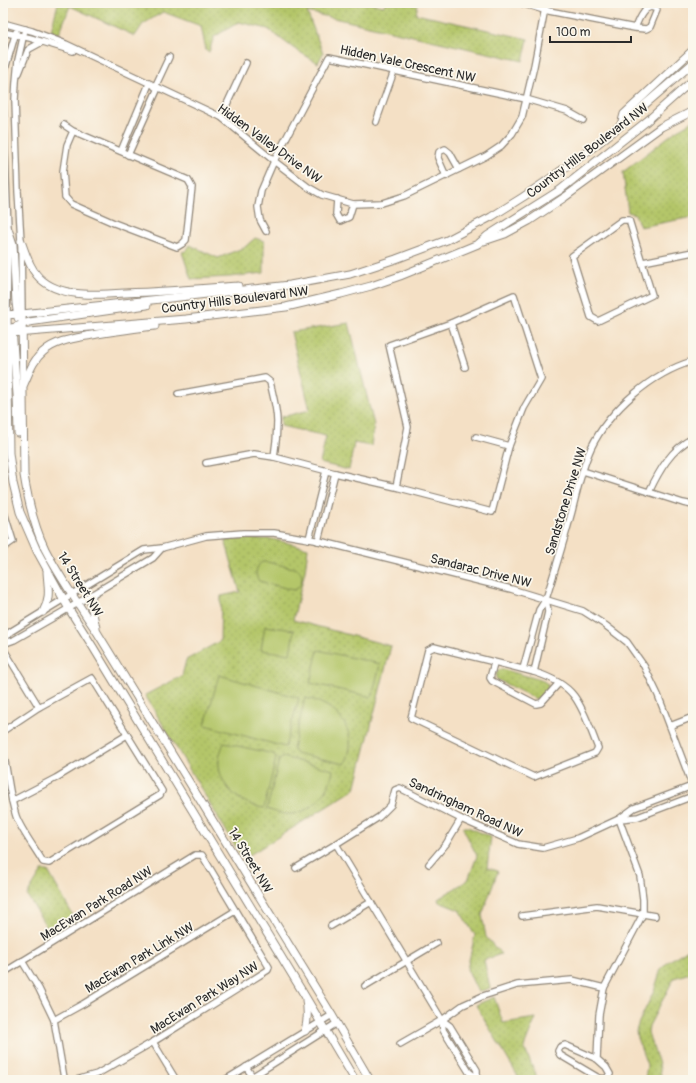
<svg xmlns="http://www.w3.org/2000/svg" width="696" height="1083" font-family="Pangolin,sans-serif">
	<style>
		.park { fill: url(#park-dots); stroke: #70784a }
		.pitch { fill: #b4c669; stroke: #70784a }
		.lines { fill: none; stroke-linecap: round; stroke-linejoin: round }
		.minor-casing { stroke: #908678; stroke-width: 8 }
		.major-casing { stroke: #908678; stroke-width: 9 }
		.minor { stroke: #fff; stroke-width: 5.5 }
		.major { stroke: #fff; stroke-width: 7 }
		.labels { text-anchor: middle; stroke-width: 3.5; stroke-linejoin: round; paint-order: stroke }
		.street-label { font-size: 13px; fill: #2b2b2b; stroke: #fbf7ec }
	</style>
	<defs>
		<pattern id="park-dots" width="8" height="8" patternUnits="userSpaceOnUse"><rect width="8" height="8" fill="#b4c669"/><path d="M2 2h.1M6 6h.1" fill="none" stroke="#9baa5b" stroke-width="1.8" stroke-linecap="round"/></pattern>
	</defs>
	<rect width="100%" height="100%" fill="#fbf7ec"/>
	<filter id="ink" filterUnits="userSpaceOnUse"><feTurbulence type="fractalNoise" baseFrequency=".025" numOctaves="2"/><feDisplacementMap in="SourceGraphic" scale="8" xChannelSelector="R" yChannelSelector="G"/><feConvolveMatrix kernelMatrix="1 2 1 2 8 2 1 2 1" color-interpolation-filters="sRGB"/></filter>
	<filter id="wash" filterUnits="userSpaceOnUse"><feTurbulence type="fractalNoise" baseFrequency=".012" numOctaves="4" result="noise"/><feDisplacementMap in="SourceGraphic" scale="16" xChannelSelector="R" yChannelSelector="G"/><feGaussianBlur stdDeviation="0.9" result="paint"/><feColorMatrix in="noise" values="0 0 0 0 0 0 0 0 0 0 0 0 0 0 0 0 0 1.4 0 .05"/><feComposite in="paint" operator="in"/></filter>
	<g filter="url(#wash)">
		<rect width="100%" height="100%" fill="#f4e0c5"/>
		<g class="park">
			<polygon points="58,3 369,3 384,6 385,3 418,3 416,14 528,39 523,61 307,12 323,53 318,63 293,48 268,29 239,22 214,37 209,52 206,51 201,26 163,12 143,24 135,36 70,6 59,34 51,31"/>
			<polygon points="693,121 693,217 640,227 635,214 628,212 623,172 677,130"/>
			<polygon points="255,238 264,241 264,273 230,277 191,279 182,252 186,251 190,245 218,258 245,247"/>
			<polygon points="349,323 374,425 371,446 354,443 349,470 320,463 326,436 281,426 281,417 310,410 291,332"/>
			<polygon points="247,539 272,539 308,548 305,571 293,620 391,646 355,789 243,859 145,695 182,676 186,660 220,641 221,596 240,592 225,540"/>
			<path d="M502 669 541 680 545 682 548 685C548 692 543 696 536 699L498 680 496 678V673L499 670Z"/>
			<polygon points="465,827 468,827 491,837 487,868 498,871 482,915 486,937 501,954 484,960 490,988 478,992 467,969 475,935 459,910 439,902 438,899 468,880 477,856 463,828"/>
			<polygon points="42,871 48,871 76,921 52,936 27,895"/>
			<polygon points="693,946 693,972 674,978 649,1026 648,1033 659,1064 661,1075 659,1080 645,1080 647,1065 637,1038 636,1031 639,1022 654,991 661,969 669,961"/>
			<polygon points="494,997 503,1023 536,1018 524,1047 538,1080 520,1080 476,1005"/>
		</g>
		<g class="pitch">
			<path d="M262 562H267L298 569C305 575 302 588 293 590L259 581C254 575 256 566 262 562Z"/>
			<polygon points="265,626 294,630 290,654 261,650"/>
			<polygon points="318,650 380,664 372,697 310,683"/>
			<polygon points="219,675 299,698 285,747 205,725"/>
			<path d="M305 698C327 702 347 717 350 740 351 748 348 757 345 764L295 753 293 749Z"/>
			<path d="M224 743 274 754 276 758 264 808C243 805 222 790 219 767 218 758 221 750 224 743Z"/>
			<path d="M283 757 333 770C330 791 314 811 292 814 283 815 275 812 267 809L279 760Z"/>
		</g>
	</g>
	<g filter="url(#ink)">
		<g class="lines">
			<g class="minor-casing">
				<g id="minor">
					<path d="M521 3 544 10 635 28 646 29 650 27 657 10C646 0 638 20 635 28"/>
					<polyline points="3,23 32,31 66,44 221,117 274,161 308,187 322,195 353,204 382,203 404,196 486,156 501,146 512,134 522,117 534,66 546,3"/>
					<polyline points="3,32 30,38 73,51"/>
					<polyline points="3,42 5,53 5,61"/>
					<polyline points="19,73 28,50 31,48 42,42"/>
					<polyline points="155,87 169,57"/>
					<polyline points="3,94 5,69 16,32"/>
					<polyline points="3,101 8,229 7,315"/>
					<polyline points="221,117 246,63"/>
					<polyline points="376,122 394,71"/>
					<polyline points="64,125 73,131 188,180 192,187 186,240 182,244 177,247 114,223 71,204 65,197 63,171 67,145 73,131"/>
					<polyline points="121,151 149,84"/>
					<polyline points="128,155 158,88"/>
					<polyline points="446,176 438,158 439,152 445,149 450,153 459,169"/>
					<polyline points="337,199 336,214 340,221 349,217 353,204"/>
					<polygon points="622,220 629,220 652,295 598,321 591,317 572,256"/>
					<polyline points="266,231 260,220 258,207 261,191 274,161 329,57 526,99 567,111 583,120"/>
					<polyline points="643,262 693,252"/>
					<polyline points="22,314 21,241 18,191 15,100 16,82 18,60 25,29"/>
					<polyline points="451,323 465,367"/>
					<path d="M178 394 265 378 270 382C273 395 277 409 277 422 277 434 276 445 274 457"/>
					<polyline points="476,437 509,446"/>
					<polyline points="206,463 254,454 274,457 335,473 396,487 492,512 509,446 524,408 541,379 514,295 451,323 389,345 408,427 396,487"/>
					<polyline points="583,471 683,503 693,505"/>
					<path d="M649 492C659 471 671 449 693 438"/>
					<polyline points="3,509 13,541 3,548"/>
					<polyline points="309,539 326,471"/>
					<polyline points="318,541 335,473"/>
					<polyline points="3,642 10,632 144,550 162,548 206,536 243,533 274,533 315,540 511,589 583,611 605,625 627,642 644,666 658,695 693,787"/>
					<polyline points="3,644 14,640 61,613 153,558 162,548"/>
					<path d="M434 647 534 672C547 676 565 684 574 696 585 711 591 731 598 748L595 753 534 777 411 718 428 650Z"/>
					<polyline points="3,648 39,707"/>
					<polyline points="494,663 490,678 492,681 536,704 541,703 559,683"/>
					<path d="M523 669 539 610 546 599C555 570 564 541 572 511 577 490 582 468 591 448 610 409 652 373 693 361"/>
					<polyline points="534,672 548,612 546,599"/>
					<polyline points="670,726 693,717"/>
					<path d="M3 731 39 707 92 678 162 791 160 795 49 863 43 862C35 848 21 830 16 816 9 795 8 773 3 752"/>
					<polyline points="12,801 56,778 127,735"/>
					<polyline points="620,819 638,817 693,796"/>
					<polyline points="429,864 446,844 461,819"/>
					<polyline points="296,868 336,844"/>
					<polyline points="522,916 597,906 655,916"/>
					<polyline points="331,926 371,902"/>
					<polyline points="22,961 39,989 54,1020 64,1078 67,1080"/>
					<polyline points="3,973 195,855 202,855 269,967 268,970 153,1042 97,1074 76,1080"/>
					<polyline points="365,986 437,943"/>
					<polyline points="54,1020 83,1004 235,911"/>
					<polyline points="442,1020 450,1026 477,1070 477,1078"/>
					<polyline points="153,1042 176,1080"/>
					<polyline points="400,1044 442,1020 463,1005 483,996 517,985 572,980 604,988"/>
					<polyline points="597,1059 606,1067 610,1074 607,1078 602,1079 597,1077 560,1055 558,1051 560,1047 565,1045 597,1059 599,1015 604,988 643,914 643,899 640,876 619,819"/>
					<polyline points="246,1067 255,1080"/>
					<polyline points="225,1080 332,1015"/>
					<polyline points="247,1080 337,1023"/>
					<polyline points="479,1080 469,1072 443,1030 442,1020 336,844 379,817 391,805 395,790 400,788 461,819 518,844 543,848 578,838 619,819 634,808 692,786"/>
				</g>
			</g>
			<g class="major-casing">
				<g id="major">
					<polyline points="621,125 624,114 693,50"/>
					<polyline points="8,229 13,244 16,303 18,318"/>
					<path d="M21 241C26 255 31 272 43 281 53 289 69 293 83 294 97 295 111 294 125 293 163 292 200 289 238 286"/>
					<polyline points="484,241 505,234 529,221 565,197 661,127 693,111"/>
					<polyline points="3,267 7,256"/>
					<path d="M22 314 24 475C28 500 34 526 45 549 60 578 79 605 97 632L332 1015 370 1080"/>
					<polyline points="3,315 22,314 290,285 350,274 396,259 447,240 491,217 523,197 551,178 591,149 620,126 693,63"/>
					<polyline points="7,315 9,453 13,483 20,512 37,551 69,609 93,647 305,996 355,1080"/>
					<polyline points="12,328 17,395 18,433"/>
					<polyline points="3,333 29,332 186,319 286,307 341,294 371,286 400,276 478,244 487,236 560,190 647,121 693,80"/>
					<polyline points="7,333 12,328 29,322 147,305"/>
					<path d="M24 384C29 373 33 360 43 352 57 339 79 338 97 334 117 331 136 328 155 326"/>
					<polyline points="92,595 91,604 96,628"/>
					<path d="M43 612C51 597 48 588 47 572"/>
					<path d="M305 1031C308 1020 308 1011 306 1000"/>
				</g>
			</g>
			<use href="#minor" class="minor"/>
			<use href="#major" class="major"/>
		</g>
	</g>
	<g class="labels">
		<g class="street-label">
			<text transform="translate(408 63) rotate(12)" y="5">Hidden Vale Crescent NW</text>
			<text transform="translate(270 143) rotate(36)" y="5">Hidden Valley Drive NW</text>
			<text transform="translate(587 150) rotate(-37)" y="5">Country Hills Boulevard NW</text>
			<text transform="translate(235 299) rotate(-7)" y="5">Country Hills Boulevard NW</text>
			<text transform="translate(565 501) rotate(-73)" y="5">Sandstone Drive NW</text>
			<text transform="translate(481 570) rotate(14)" y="5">Sandarac Drive NW</text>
			<text transform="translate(81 584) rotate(58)" y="5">14 Street NW</text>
			<text transform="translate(466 807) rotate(25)" y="5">Sandringham Road NW</text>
			<text transform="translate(251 860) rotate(59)" y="5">14 Street NW</text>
			<text transform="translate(96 903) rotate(-32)" y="5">MacEwan Park Road NW</text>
			<text transform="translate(139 957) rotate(-31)" y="5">MacEwan Park Link NW</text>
			<text transform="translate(204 997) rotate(-32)" y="5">MacEwan Park Way NW</text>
		</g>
	</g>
	<rect width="696" height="1083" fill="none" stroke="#fbf7ec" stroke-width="16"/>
	<path d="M550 36v6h81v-6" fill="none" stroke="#2b2b2b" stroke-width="2"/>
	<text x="556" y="36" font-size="12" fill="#2b2b2b" stroke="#fbf7ec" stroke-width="3" paint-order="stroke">100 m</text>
</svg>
